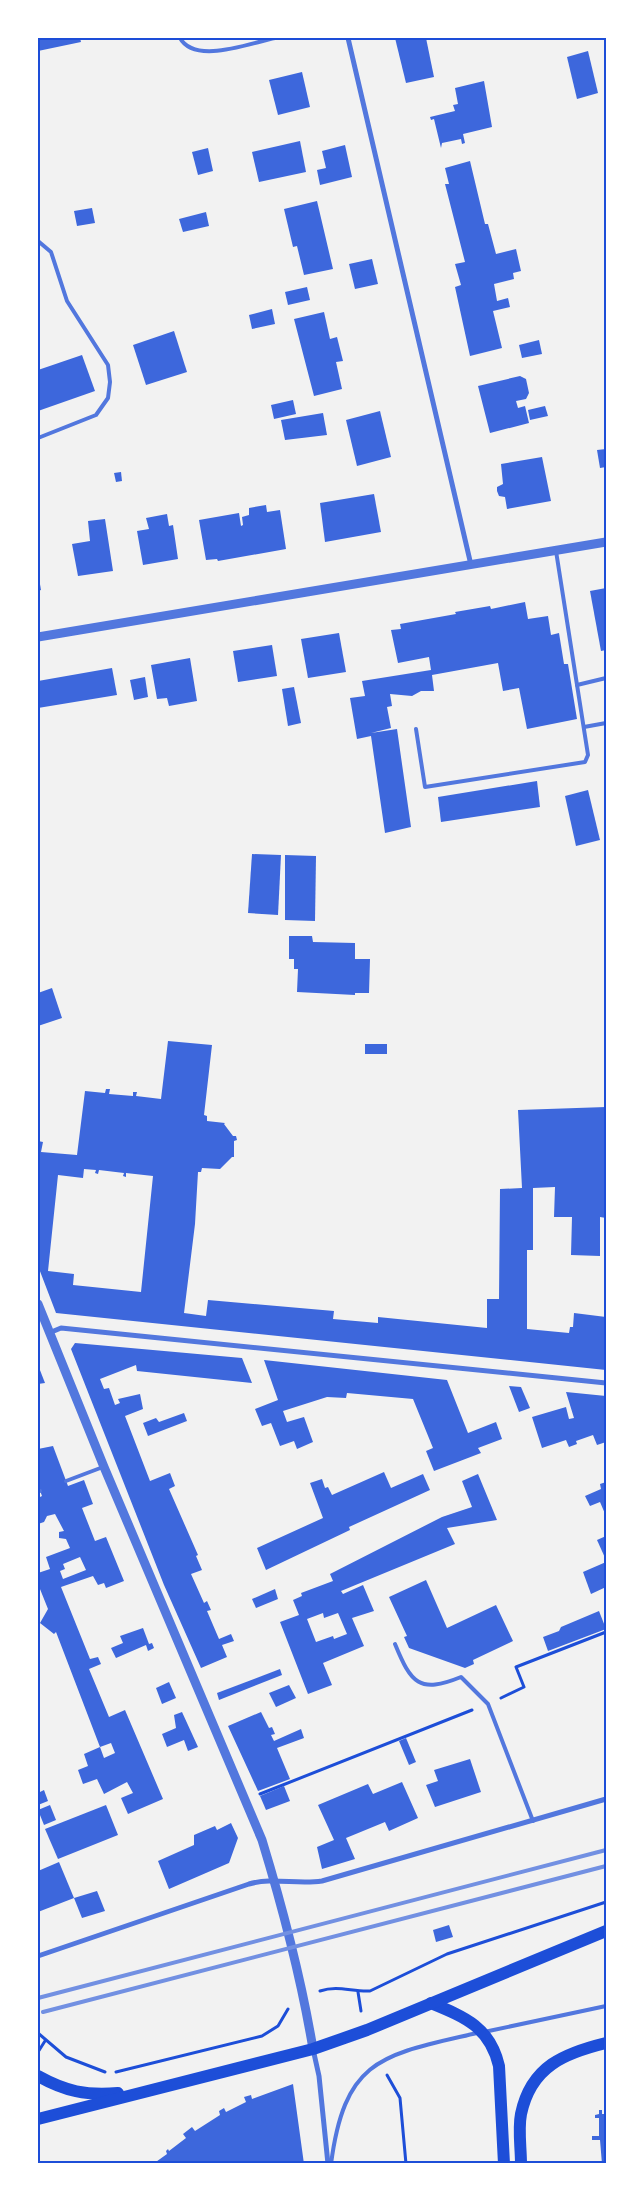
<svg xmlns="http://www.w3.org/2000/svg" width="644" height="2201" font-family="Poppins,sans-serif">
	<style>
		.building { fill: #3d67dc; fill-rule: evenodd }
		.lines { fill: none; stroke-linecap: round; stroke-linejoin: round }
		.path { stroke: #1d4ed8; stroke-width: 3 }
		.service { stroke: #5277de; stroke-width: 4 }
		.minor { stroke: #5277de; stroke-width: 5 }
		.tertiary { stroke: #5277de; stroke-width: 9 }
		.primary { stroke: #1d4ed8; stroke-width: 12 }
		.rail { stroke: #7290e2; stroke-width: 4 }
		.neatline { fill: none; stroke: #1d4ed8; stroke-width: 2 }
	</style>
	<rect width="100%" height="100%" fill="#f2f2f2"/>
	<g class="building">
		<polygon points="38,38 80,38 81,42 38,51"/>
		<polygon points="395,38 426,38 434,77 406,83"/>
		<polygon points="588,51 598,93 577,99 567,57"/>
		<polygon points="302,72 310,107 278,115 269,80"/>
		<polygon points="484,81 492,127 463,134 465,143 462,144 461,139 442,143 441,148 434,119 431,120 430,117 455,111 453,105 458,104 455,88"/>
		<polygon points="300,141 306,172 259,182 252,152"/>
		<polygon points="345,145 352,177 320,185 317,170 326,168 322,151"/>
		<polygon points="208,148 213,171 198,175 192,152"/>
		<polygon points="470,161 485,224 488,224 496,254 516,249 521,271 513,273 514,279 494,284 497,301 508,298 510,307 493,311 502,348 470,356 455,287 461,285 455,264 465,262 445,184 449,184 445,168"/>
		<polygon points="317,201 333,269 304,275 297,246 293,247 284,209"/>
		<polygon points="92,208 95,223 77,226 74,211"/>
		<polygon points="206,212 209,226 183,232 179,219"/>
		<polygon points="372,259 378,284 355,289 349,264"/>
		<polygon points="307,287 310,300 288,305 285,292"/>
		<polygon points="272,309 275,324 252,329 249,315"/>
		<polygon points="324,312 330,339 337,337 343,361 336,362 342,389 314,396 294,319"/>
		<polygon points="174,331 187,372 146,385 133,345"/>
		<polygon points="539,340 542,354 522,358 519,345"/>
		<polygon points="82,355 95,391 38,411 38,370"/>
		<polygon points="520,376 526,379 529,393 526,399 516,401 518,408 525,406 529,423 490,433 478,386"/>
		<polygon points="293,400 296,414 274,419 271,405"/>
		<polygon points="545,406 548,416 530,420 528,410"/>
		<polygon points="380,411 391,457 357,466 346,420"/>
		<polygon points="323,413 327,435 285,440 281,420"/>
		<polygon points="606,449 606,467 600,468 597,450"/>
		<polygon points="542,457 551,501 507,509 505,497 499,496 497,491 497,487 503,484 501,464"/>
		<polygon points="121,472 122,481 116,482 114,473"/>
		<polygon points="374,494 381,532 325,542 320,503"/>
		<polygon points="266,505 267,512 280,510 286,549 218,561 217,559 206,560 199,520 239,513 241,526 243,525 242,517 249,515 249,508"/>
		<polygon points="167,514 169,526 173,525 178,559 143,565 137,531 149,529 146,518"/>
		<polygon points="105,519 113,571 78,576 72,544 90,541 88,521"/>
		<polygon points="38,573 41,590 38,591"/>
		<polygon points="606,588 606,650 601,651 590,591"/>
		<polygon points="525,602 528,619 548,616 551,635 559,633 564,664 568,664 577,719 527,729 519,688 503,691 498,663 432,675 434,691 421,691 412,696 390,694 392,706 387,707 391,728 371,733 397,729 411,827 385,833 371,736 357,739 350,698 365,696 362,681 431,670 429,657 398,663 391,630 401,629 400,624 456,614 455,612 490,606 491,609"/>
		<polygon points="339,633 346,672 308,678 301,639"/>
		<polygon points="272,645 277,676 238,682 233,651"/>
		<polygon points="190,658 197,701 169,706 167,698 157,699 151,665"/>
		<polygon points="112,668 117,695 38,708 38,681"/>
		<polygon points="145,677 148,697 134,700 130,680"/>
		<polygon points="294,687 301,723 288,726 282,689"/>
		<polygon points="537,781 540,807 441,822 438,797"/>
		<polygon points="588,790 600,840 576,846 565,796"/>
		<polygon points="252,854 281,855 278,915 248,913"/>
		<polygon points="285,855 316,856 315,921 285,920"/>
		<polygon points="289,936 312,936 313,942 355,943 355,959 370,959 369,993 355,993 355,995 297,992 298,969 294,969 294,959 289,959"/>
		<polygon points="52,988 62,1018 38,1026 38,993"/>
		<path d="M168 1041 212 1045 204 1115 207 1116V1121L225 1123 224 1124 233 1136H236L237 1140 234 1141V1157H232L220 1169 202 1168 201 1172H198L195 1224 184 1313 206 1316 208 1300 334 1311 333 1319 378 1323V1317L487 1328V1299H499L500 1189 522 1188 518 1110 606 1107V1218L600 1217V1256L571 1255 572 1217H554L555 1187 533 1188V1250H527V1329L569 1333 570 1327H573L574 1313 606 1317V1370L56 1313 38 1266V1141L43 1142 41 1152 77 1155 85 1091 105 1093 106 1089H110L109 1094 133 1096V1092H137L136 1096 161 1099ZM84 1169 96 1170 95 1173 98 1174 99 1170 124 1173 123 1176 126 1177V1173L153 1176 141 1292 73 1285 74 1274 48 1271 58 1175 83 1178Z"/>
		<rect x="365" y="1044" width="22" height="10"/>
		<polygon points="75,1343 242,1358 252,1383 137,1371 136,1365 100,1379 104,1389 109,1388 115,1405 120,1403 118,1399 140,1394 143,1409 125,1416 150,1481 170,1473 175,1486 169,1489 198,1555 196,1556 202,1570 191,1574 204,1603 207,1601 211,1610 207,1611 219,1639 231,1634 234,1641 222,1645 227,1657 201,1668 164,1585 71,1349"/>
		<polygon points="264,1360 447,1380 468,1433 496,1422 502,1439 478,1448 481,1453 434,1471 426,1451 433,1448 413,1399 347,1393 346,1398 327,1397 283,1411 287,1422 304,1417 313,1442 297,1449 294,1441 280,1446 271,1423 262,1426 255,1409 278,1400"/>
		<polygon points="38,1365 45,1383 38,1384"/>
		<polygon points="509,1386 521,1387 530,1408 519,1412"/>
		<polygon points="566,1392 606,1396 606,1442 597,1445 593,1435 576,1441 577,1444 569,1447 566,1440 542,1448 532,1417 566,1407 569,1419 574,1418"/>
		<polygon points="184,1413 187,1421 148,1436 143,1423 156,1418 159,1422"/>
		<path d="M53 1446 68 1486 84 1480 93 1504 82 1508 95 1541 106 1537 124 1581 106 1588 104 1583 98 1585 93 1576 61 1587 90 1659 98 1657 101 1664 89 1669 109 1717 125 1710 163 1799 128 1814 121 1798 133 1793 127 1782 104 1794 97 1779 83 1784 78 1770 88 1766 84 1754 100 1747 56 1632 54 1634 40 1623 48 1609 38 1584V1573L50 1569 46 1557 70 1548 66 1539 59 1538V1532L64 1531 55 1514 47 1516 44 1522 38 1524V1498L42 1496 38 1485V1449ZM80 1557 86 1570 63 1579 60 1571 65 1569 63 1564ZM111 1743 115 1753 104 1758 100 1747Z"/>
		<polygon points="384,1472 391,1488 423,1474 430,1490 349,1527 350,1530 266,1570 257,1548 323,1518 310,1483 322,1479 325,1488 328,1487 332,1495"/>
		<path d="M478 1474 497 1520 447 1528 455 1544 341 1591 343 1594 363 1585 374 1611 352 1618 364 1646 323 1663 332 1685 308 1694 280 1622 299 1615 293 1600 302 1596 301 1593 333 1581 330 1574 442 1517 472 1507 462 1481ZM323 1613 324 1618 338 1613 347 1634 334 1639 333 1636 316 1642 307 1619Z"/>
		<polygon points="606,1482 606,1516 600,1502 590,1506 585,1496 601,1489 600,1484"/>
		<polygon points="606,1536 606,1560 597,1540"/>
		<polygon points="606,1562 606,1587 591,1594 583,1572"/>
		<polygon points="426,1580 447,1628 496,1605 513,1641 473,1660 474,1664 465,1668 409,1648 404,1637 407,1636 389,1597"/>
		<polygon points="275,1589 278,1599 256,1608 252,1599"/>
		<polygon points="599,1611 606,1629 548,1651 543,1637 559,1631 561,1627"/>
		<polygon points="143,1628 149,1644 152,1643 154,1648 148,1651 146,1645 116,1658 111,1648 123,1643 120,1636"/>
		<polygon points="280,1669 282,1675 219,1700 217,1693"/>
		<polygon points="169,1682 176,1698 162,1704 156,1688"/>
		<polygon points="289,1685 296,1698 276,1707 269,1693"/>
		<polygon points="182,1712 198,1747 188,1751 184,1740 167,1747 162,1734 176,1728 174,1715"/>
		<polygon points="261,1712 269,1728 272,1727 275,1734 271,1735 274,1741 301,1729 304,1738 277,1748 290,1779 258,1791 228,1726"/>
		<polygon points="406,1738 416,1762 409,1765 399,1741"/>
		<polygon points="470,1759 481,1792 435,1807 426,1785 438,1781 434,1770"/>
		<polygon points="402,1782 418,1818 389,1831 385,1822 346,1838 355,1859 322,1869 317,1847 334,1840 318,1805 368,1784 373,1794"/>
		<polygon points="284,1786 290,1801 266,1810 260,1796"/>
		<polygon points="44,1790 48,1801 38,1805 38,1793"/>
		<polygon points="50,1805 56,1820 44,1825 38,1810"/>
		<polygon points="106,1805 118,1835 58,1859 45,1829"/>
		<polygon points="231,1823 238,1838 229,1863 169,1889 158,1861 194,1845 194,1835 215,1826 217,1830"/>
		<polygon points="59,1862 74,1898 38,1912 38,1871"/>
		<polygon points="97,1891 105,1911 82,1918 74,1898"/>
		<polygon points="449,1925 453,1937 436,1942 433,1930"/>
		<polygon points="293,2084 304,2164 153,2164 167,2154 166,2151 168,2149 169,2151 186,2138 183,2134 192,2127 195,2131 220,2115 219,2111 224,2108 226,2112 246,2102 244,2097 251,2095 252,2099"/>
		<polygon points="599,2110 602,2110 602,2114 606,2114 606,2164 602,2164 600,2140 592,2140 592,2136 599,2136 599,2118 595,2118 595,2115 599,2114"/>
	</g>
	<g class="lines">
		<g class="path">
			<polyline points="501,1698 524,1687 516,1667 606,1632"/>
			<polyline points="260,1794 472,1710"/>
			<path d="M320 1991C338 1985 352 1992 370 1991L447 1954 606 1902"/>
			<polyline points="358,1992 361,2011"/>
			<polyline points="38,2033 66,2057 105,2072"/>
			<polyline points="38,2052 45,2041"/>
			<polyline points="116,2072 262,2036 278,2026 288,2009"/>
			<polyline points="387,2075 400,2098 406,2164"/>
		</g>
		<g class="service">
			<path d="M180 38C195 65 250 43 275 38"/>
			<polyline points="38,241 51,252 67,301 108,365 110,382 108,398 96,415 38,438"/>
			<polyline points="577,685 606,678"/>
			<polyline points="584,727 606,723"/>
			<polyline points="416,729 425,787 585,762 588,755 556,551"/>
			<polyline points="66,1481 103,1467"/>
			<polyline points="38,1491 40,1491"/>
			<path d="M395 1644C411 1683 419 1694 461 1677L488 1704 533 1821"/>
			<polyline points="484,2032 606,2006"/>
			<path d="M331 2164C345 2057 383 2055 477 2033"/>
		</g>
		<g class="minor">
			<polyline points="348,38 471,565"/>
			<polyline points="49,1333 61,1328 606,1383"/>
			<path d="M38 1956 249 1884C273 1877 297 1885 322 1881L606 1799"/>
			<polyline points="313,2049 319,2076 328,2164"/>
		</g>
		<g class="tertiary">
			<polyline points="38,637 606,542"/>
			<path d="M38 1304 104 1467 262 1840C283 1909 301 1977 313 2049"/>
		</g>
		<g class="primary">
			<path d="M431 2003C465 2017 490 2027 499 2066L504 2164"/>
			<path d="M38 2076C65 2091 86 2096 118 2093"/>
			<polyline points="38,2119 313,2049 367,2030 606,1931"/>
			<path d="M521 2164C521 2148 518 2129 521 2114 531 2066 565 2053 606 2043"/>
		</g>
		<g class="rail">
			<polyline points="38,1998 606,1850"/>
			<polyline points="43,2012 606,1866"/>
		</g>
	</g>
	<rect width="644" height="2201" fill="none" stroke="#ffffff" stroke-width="78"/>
	<rect x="39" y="39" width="566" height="2123" class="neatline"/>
</svg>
